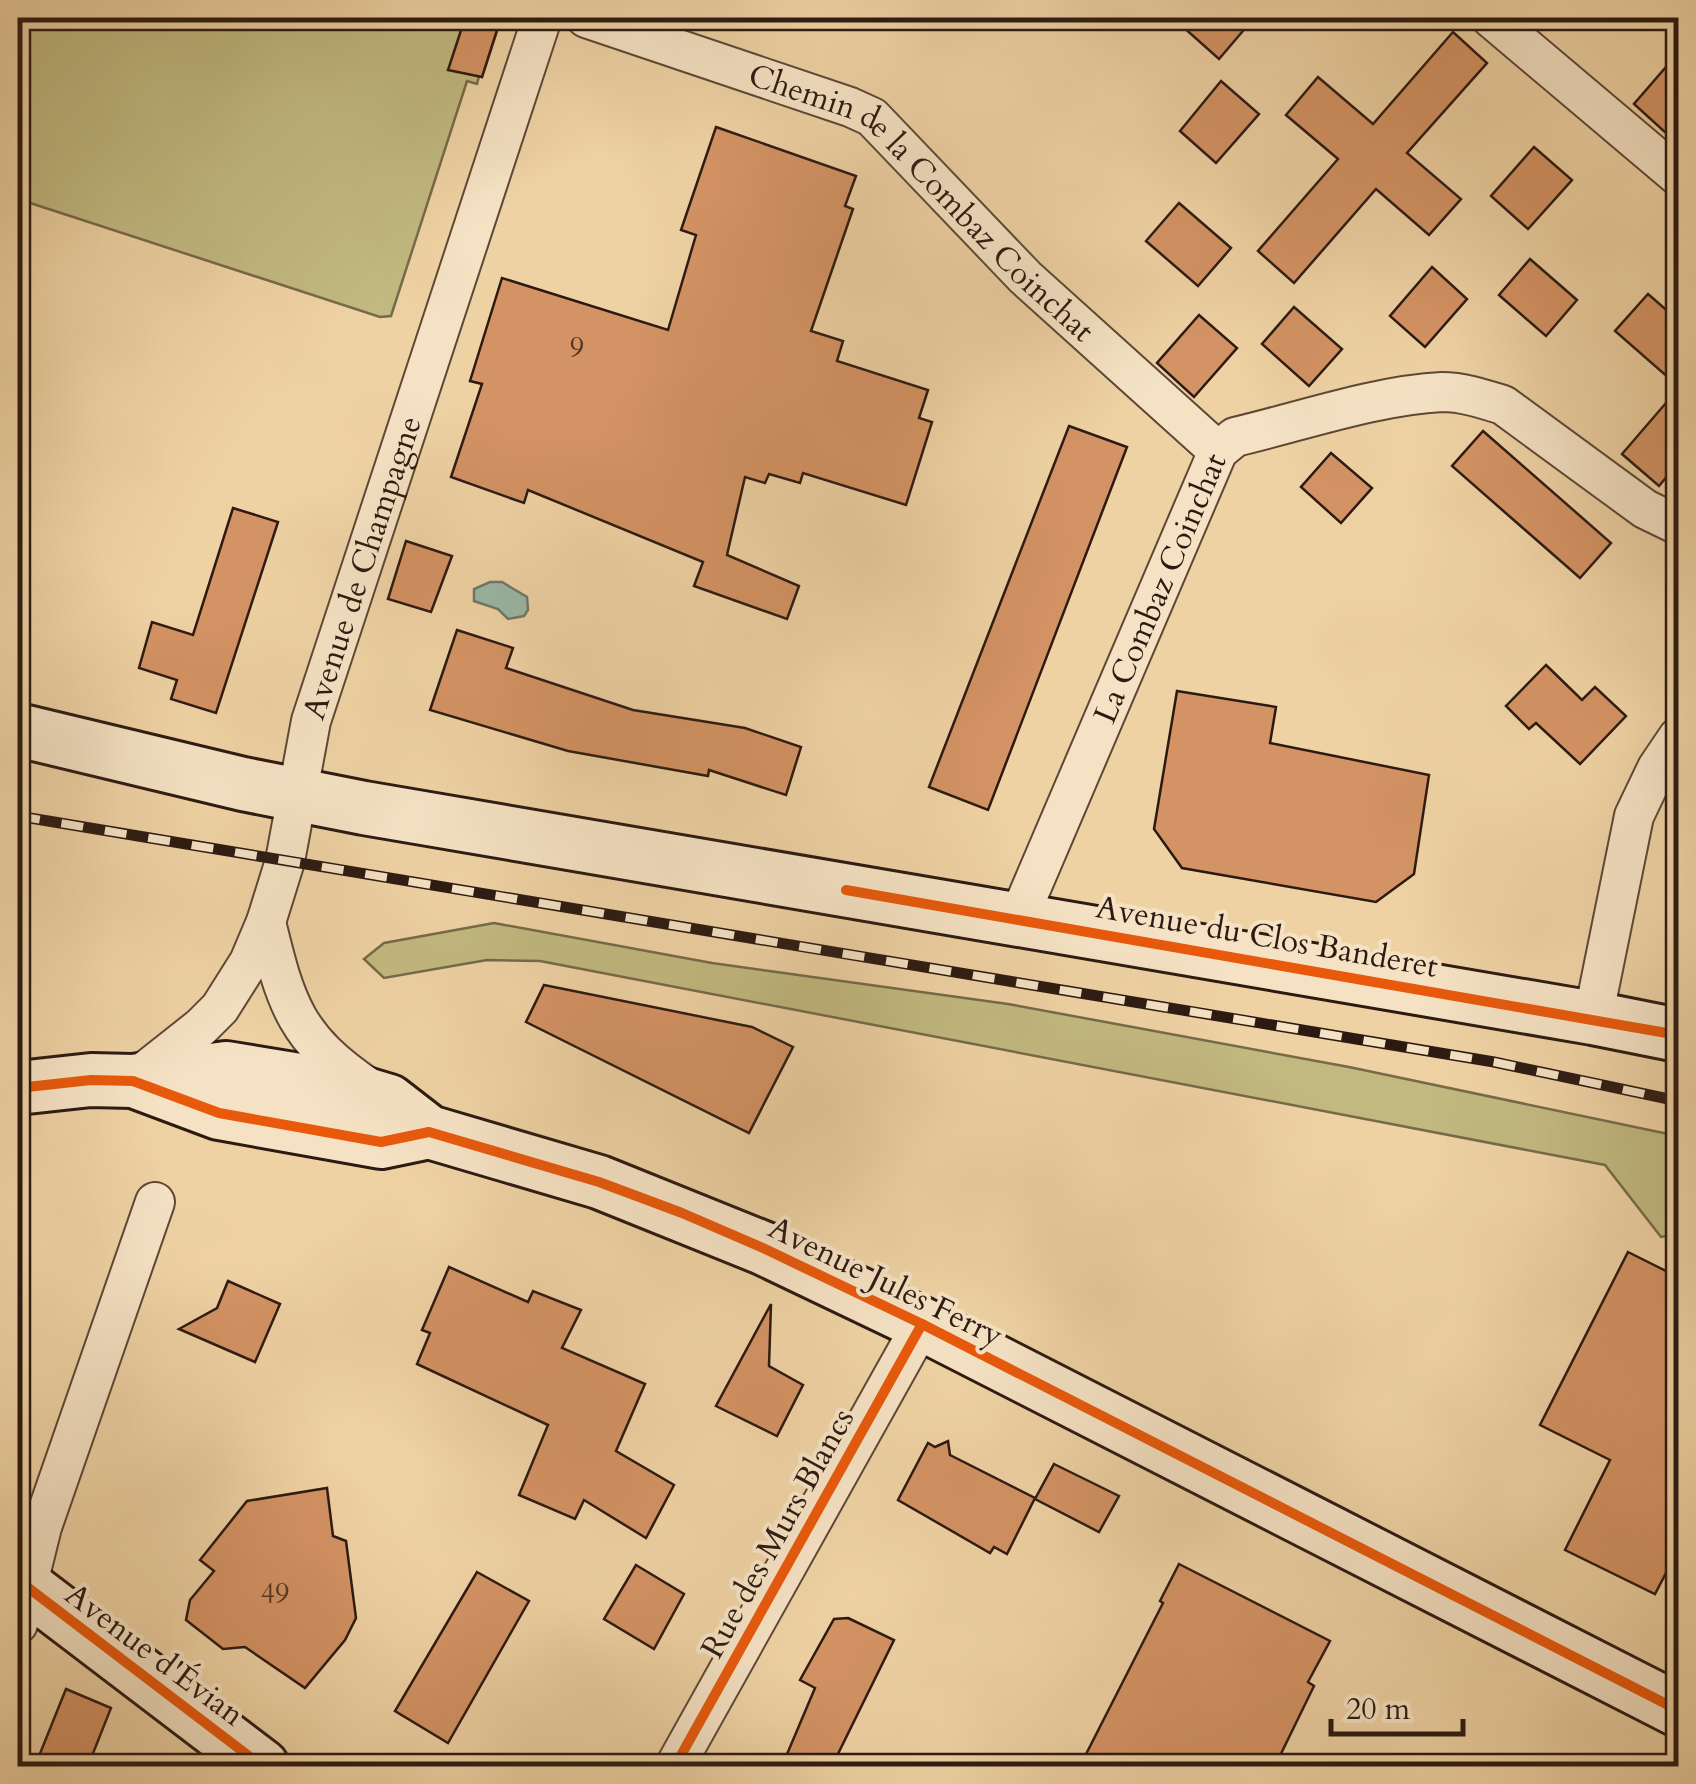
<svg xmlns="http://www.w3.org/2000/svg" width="1696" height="1784" font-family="Cardo,serif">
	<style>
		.green { fill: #c1b980; stroke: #766a49; stroke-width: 2.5 }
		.water { fill: #9ab8a6; stroke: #6e796b; stroke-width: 2.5 }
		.building { fill: #d49364; stroke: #2c1a12; stroke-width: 2.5 }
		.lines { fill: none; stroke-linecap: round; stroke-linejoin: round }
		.street-casing { stroke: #5d4836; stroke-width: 42 }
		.secondary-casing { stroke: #2c1a12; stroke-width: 58 }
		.street { stroke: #f5e2c4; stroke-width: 38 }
		.secondary { stroke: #f5e2c4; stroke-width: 52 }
		.rail-casing { stroke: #2c1a12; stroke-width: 11 }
		.rail { stroke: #f5e2c4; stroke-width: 8; stroke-dasharray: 22; stroke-linecap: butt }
		.cycleway-casing { stroke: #f5e2c4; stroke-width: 16 }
		.cycleway { stroke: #e8590c; stroke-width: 10 }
		.labels { text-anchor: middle; stroke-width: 8; stroke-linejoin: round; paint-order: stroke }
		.number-label { font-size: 28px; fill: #563826 }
		.street-label { font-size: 32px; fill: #2c1a12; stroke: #f5e2c4 }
	</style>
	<rect width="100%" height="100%" fill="#efd2a4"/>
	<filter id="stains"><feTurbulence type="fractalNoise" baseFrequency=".002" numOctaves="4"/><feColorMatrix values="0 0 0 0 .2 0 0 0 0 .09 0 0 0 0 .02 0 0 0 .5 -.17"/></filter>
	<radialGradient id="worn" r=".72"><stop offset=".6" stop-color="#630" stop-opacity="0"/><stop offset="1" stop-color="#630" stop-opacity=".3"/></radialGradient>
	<g class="green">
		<polygon points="18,18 487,18 486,23 498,28 482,77 479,76 477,84 467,81 391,316 380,317 18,199"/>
		<polygon points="494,923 712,963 1008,1004 1349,1067 1678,1136 1678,1234 1661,1237 1605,1165 540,961 487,960 384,978 364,959 384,943"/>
	</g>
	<polygon class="water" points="490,582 502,582 527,597 528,610 524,616 508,619 498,609 474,601 474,589"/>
	<g class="building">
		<polygon points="465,18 498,27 482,77 448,70"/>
		<polygon points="1173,18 1254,18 1219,59"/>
		<polygon points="1453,32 1487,63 1407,153 1461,199 1429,235 1376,189 1294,283 1258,251 1338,159 1286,115 1318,77 1373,124"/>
		<polygon points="1678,53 1678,144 1634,104"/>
		<polygon points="1221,81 1259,114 1216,163 1180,131"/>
		<polygon points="716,127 856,176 845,206 853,209 811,331 843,341 837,361 928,390 919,418 932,422 906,505 803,473 800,483 769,474 765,483 745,477 727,555 799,586 787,619 694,586 703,562 528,490 524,503 451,477 482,384 470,381 502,278 668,330 696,235 681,230"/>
		<polygon points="1534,147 1572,180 1528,229 1491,196"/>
		<polygon points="1179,203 1231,248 1198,286 1146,241"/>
		<polygon points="1530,259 1577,300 1546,336 1499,295"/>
		<polygon points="1432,267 1467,299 1425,347 1390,316"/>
		<polygon points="1648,294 1678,320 1678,386 1615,331"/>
		<polygon points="1294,307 1342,349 1309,386 1262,344"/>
		<polygon points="1199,315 1237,348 1194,397 1157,363"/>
		<polygon points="1678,389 1678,463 1659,486 1622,454"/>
		<polygon points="1069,426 1127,447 988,810 929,787"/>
		<polygon points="1483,431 1611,543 1580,578 1452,466"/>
		<polygon points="1331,453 1372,488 1341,523 1301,487"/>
		<polygon points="233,508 278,522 216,713 171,699 177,680 139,668 152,622 193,635"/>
		<polygon points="406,541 452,556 431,612 388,599"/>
		<polygon points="457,630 513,648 506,668 633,710 745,728 801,747 786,795 709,770 708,776 568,751 430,710"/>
		<polygon points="1546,665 1582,700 1595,687 1626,716 1580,764 1536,723 1529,729 1506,706"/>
		<polygon points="1177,691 1276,707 1270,743 1429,775 1414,874 1376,902 1182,868 1154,829"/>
		<polygon points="544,985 752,1027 793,1047 749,1133 526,1022"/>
		<polygon points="1628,1252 1678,1277 1678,1550 1655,1594 1565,1550 1610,1460 1540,1425"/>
		<polygon points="449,1267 528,1302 533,1291 581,1310 562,1348 645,1384 616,1451 674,1485 646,1538 584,1500 575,1519 519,1495 548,1425 417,1364 430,1333 422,1330"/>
		<polygon points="228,1281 280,1304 255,1362 179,1329 217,1308"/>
		<polygon points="771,1304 769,1366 803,1385 777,1436 716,1406"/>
		<polygon points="948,1441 950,1455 1035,1498 1007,1554 994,1547 990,1553 898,1500 928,1443 935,1447"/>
		<polygon points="1054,1464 1119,1496 1099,1532 1035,1499"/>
		<polygon points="327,1488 333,1536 346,1541 356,1618 345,1640 305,1688 245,1647 223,1649 186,1620 190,1600 214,1571 200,1560 247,1501"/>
		<polygon points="1179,1564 1330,1641 1308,1682 1314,1686 1275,1766 1080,1766 1163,1603 1160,1601"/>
		<polygon points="636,1565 684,1594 654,1649 604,1619"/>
		<polygon points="477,1572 529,1601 448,1743 395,1711"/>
		<polygon points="848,1618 894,1640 832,1766 782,1766 815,1688 800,1680 834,1619"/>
		<polygon points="66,1689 111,1708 88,1766 35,1766"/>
	</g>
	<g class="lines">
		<g class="street-casing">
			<g id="street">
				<path id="s1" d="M586 18 850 107 872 117 1025 277 1218 451"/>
				<polyline points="1491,18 1678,176"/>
				<path id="s2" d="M1018 919 1218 451 1235 437C1299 422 1377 395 1442 392 1463 392 1484 399 1503 405L1645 509 1678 525"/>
				<path d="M266 922C286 1005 296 1039 369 1088"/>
				<polyline points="1593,1018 1634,816 1657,768 1678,737"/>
				<path id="s3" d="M134 1080 201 1027 220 1008 249 962 266 922 285 861 311 721 542 18"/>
				<polyline points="18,1624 42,1527 155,1202"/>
				<polyline points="675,1766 922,1324"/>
			</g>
		</g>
		<g class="secondary-casing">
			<g id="secondary">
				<polyline points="18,730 243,784 364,808 1593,1018 1678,1035"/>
				<polyline points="139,1083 219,1113 381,1142 429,1132"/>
				<polyline points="18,1088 91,1080 133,1081 226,1068 342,1087 389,1101 429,1132 599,1182 763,1248 922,1324 1678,1710"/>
				<polyline points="18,1580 262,1766"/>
			</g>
		</g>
		<use href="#street" class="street"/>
		<use href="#secondary" class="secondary"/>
		<g class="rail-casing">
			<polyline id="rail" points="18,816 1494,1062 1678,1101"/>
		</g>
		<use href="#rail" class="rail"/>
		<g class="cycleway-casing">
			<g id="cycleway">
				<polyline points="846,890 1678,1035"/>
				<polyline points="18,1088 91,1080 133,1081 219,1113 381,1142 429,1132 599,1182 682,1213 763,1248 922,1324 1678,1710"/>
				<polyline points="18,1580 262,1766"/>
				<polyline points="675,1766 922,1324"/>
			</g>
		</g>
		<use href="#cycleway" class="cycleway"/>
	</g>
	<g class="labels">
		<g class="number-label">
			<text x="577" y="357">9</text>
			<text x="275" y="1603">49</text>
		</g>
		<g class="street-label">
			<text dy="11" stroke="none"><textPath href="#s1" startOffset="392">Chemin de la Combaz Coinchat</textPath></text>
			<text dy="11" stroke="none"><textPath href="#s3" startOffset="578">Avenue de Champagne</textPath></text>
			<text dy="11" stroke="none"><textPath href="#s2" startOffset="360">La Combaz Coinchat</textPath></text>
			<text transform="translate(1267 936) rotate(10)" y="11">Avenue du Clos Banderet</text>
			<text transform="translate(886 1281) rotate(26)" y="11">Avenue Jules Ferry</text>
			<text transform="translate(777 1533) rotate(-61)" y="11">Rue des Murs Blancs</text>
			<text transform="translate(155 1654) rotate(37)" y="11">Avenue d'Évian</text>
		</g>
	</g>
	<rect width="1696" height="1784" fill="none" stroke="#efd2a4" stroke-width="60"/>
	<rect x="20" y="20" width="1656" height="1744" fill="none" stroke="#2c1a12" stroke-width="5"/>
	<rect x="30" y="30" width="1636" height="1724" fill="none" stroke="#2c1a12" stroke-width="2.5"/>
	<path d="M1331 1719v15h132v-15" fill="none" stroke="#2c1a12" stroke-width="5"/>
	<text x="1346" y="1719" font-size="30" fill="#2c1a12" stroke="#f5e2c4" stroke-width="8" paint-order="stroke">20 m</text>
	<rect width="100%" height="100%" filter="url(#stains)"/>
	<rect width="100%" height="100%" fill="url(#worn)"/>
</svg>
